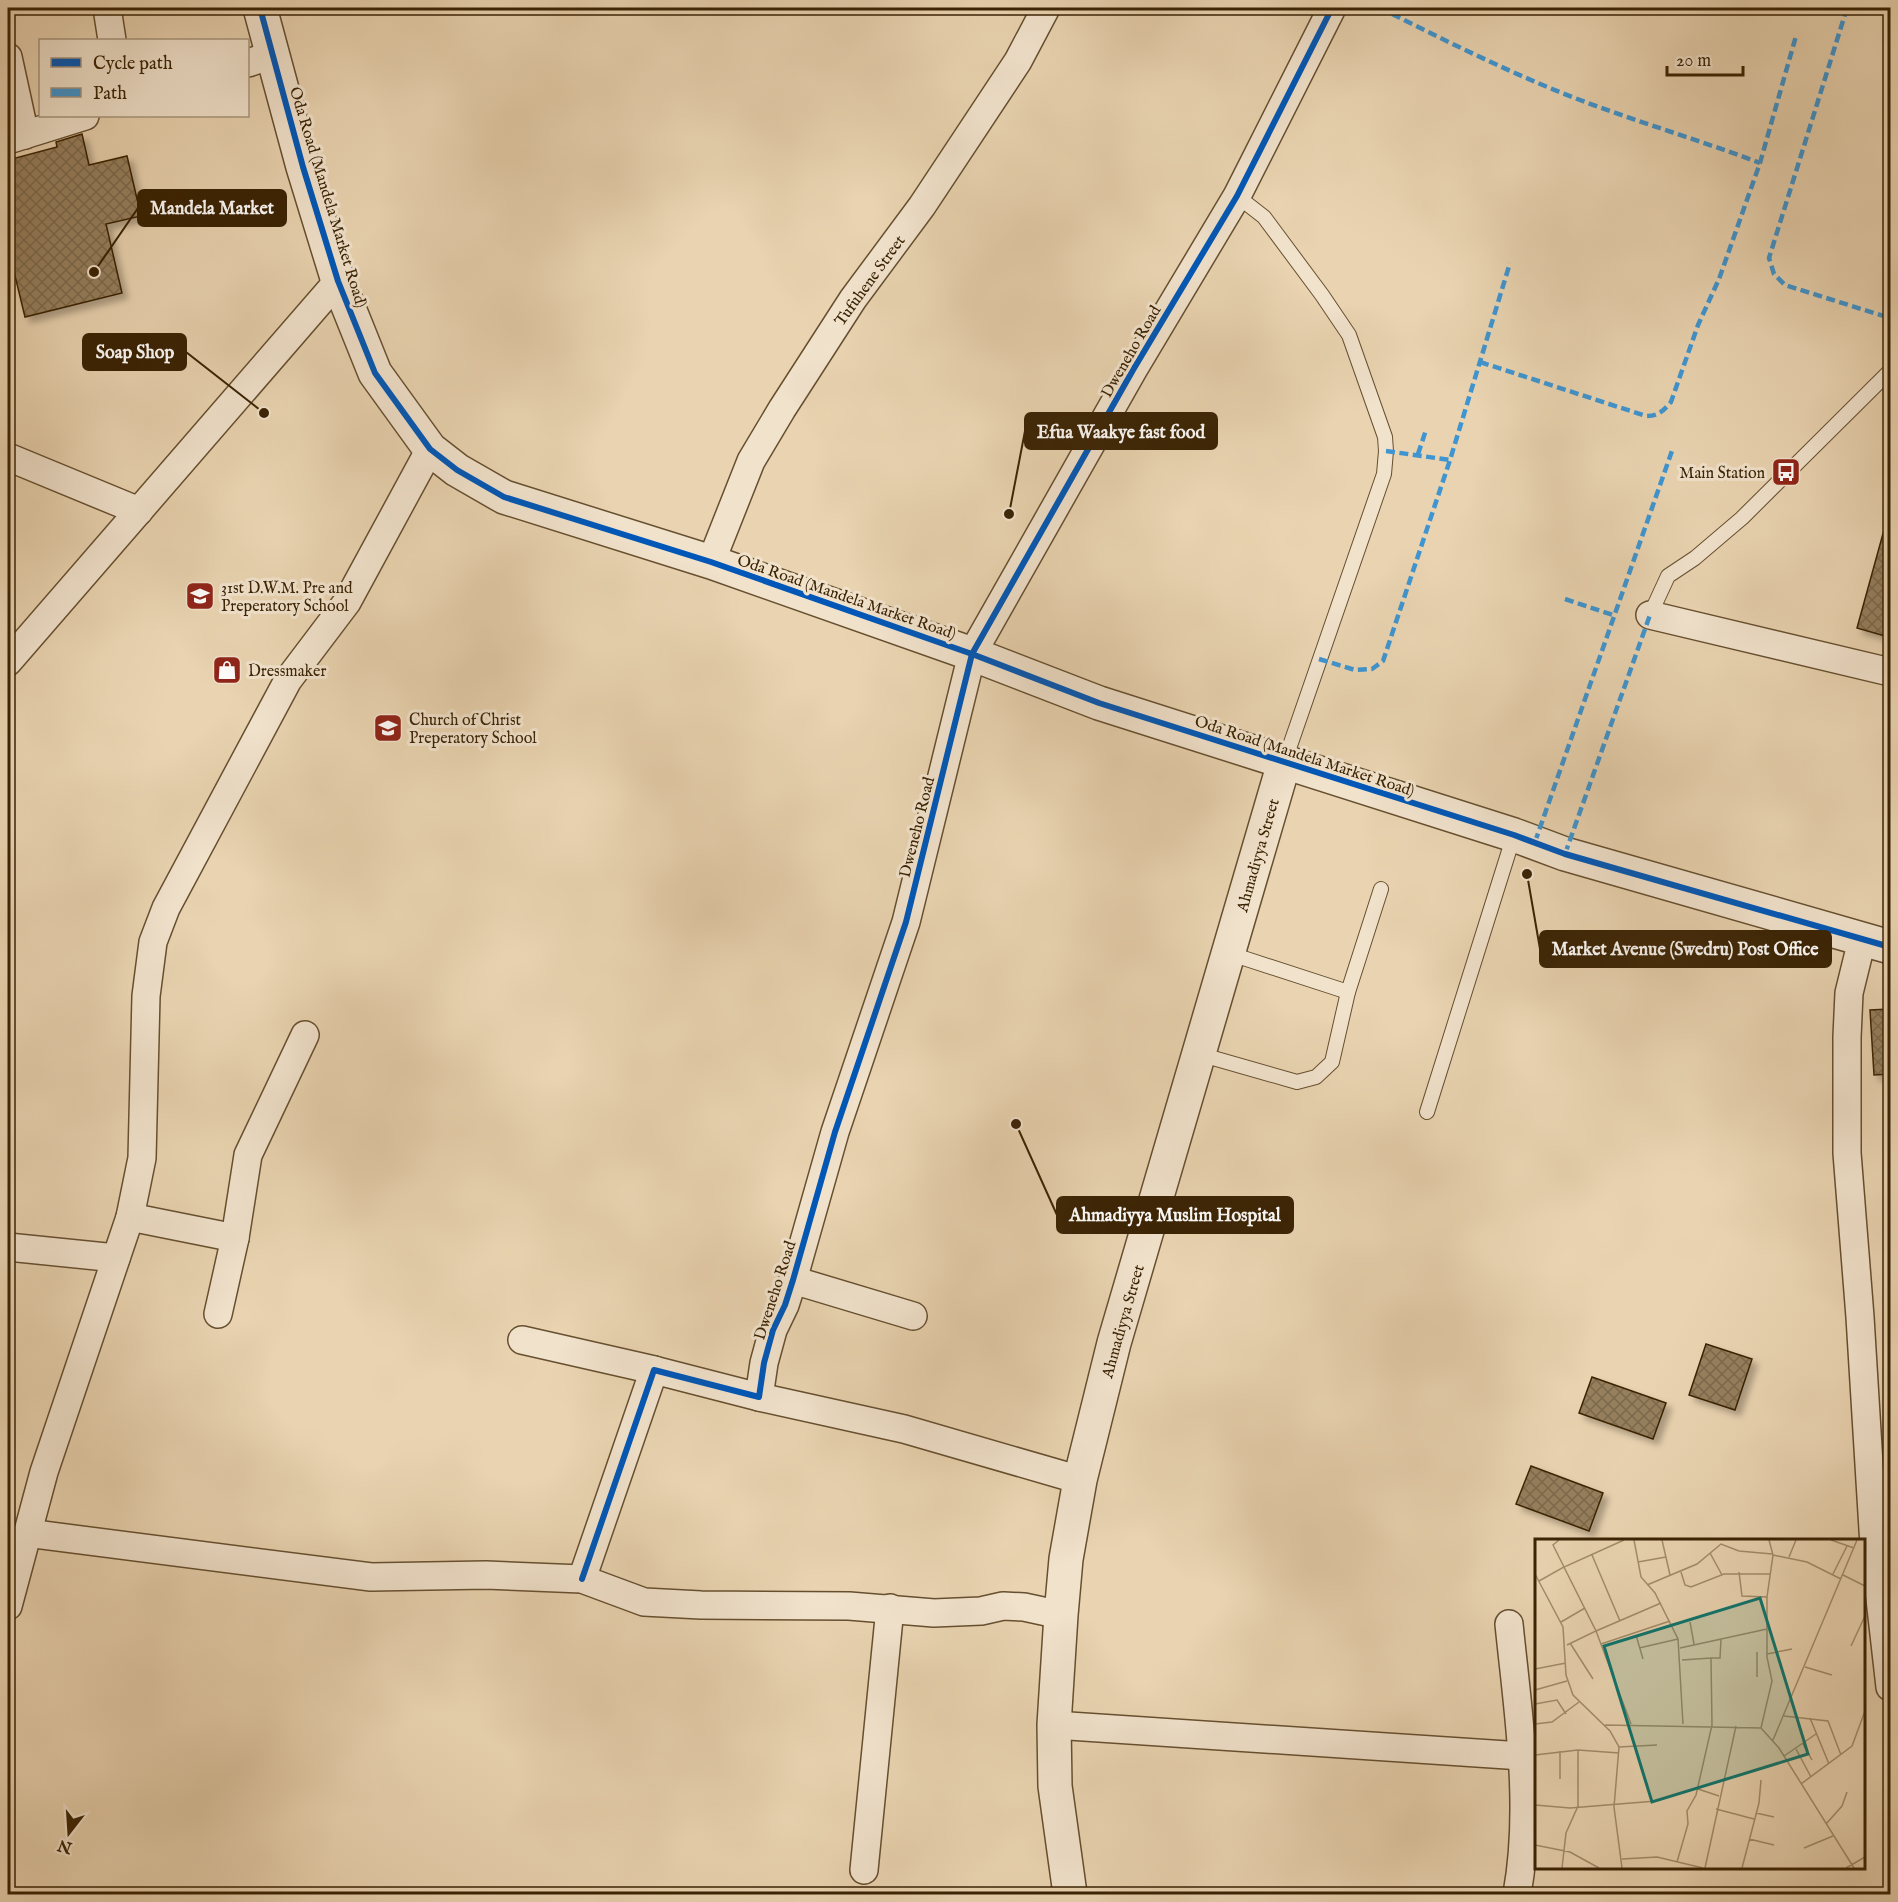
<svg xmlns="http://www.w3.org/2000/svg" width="1898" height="1902" font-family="'IM FELL English',serif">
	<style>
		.building { fill: url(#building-cross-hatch); stroke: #3a2304; stroke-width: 1.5; filter: url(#shadow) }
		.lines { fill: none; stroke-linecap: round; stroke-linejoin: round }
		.service-casing { stroke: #664f2f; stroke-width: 16 }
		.minor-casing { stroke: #664f2f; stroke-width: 30 }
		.tertiary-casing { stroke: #664f2f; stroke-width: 36 }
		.service { stroke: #f1e2cc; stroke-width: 14 }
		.minor { stroke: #f1e2cc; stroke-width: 27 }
		.tertiary { stroke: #f1e2cc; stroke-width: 33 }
		.quiet { stroke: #3e95d1; stroke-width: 4.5; stroke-dasharray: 9 4.5; stroke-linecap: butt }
		.cycleway-casing { stroke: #f1e2cc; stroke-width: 10 }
		.cycleway { stroke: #0057b8; stroke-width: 6 }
		.labels { text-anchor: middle; stroke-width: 6; stroke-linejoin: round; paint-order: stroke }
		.street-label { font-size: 16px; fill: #3a2304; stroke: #f1e2cc }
		.poi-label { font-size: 16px; fill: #3a2304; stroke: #f1e2cc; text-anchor: start }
		.inset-road { fill: none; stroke: #a38d6b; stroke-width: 1.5 }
		.view { fill: #0f766e; fill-opacity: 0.15; stroke: #0f766e; stroke-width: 3 }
		.inset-edge { fill: none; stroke: #3a2304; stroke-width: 3 }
		.leader { fill: none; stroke: #3a2304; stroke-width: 2 }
		.callout-dot { fill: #3a2304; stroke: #f1e2cc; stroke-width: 2 }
		.callout { fill: #3a2304; stroke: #3a2304; stroke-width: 2 }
		.callout-label { font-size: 18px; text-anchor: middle; font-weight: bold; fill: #fff }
	</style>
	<defs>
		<pattern id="building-cross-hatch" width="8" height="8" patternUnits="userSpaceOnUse" patternTransform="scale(1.5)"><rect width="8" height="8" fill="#957f5d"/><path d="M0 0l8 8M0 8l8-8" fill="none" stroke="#7b684b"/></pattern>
		<filter id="shadow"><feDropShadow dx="5.5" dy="5.5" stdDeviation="3" flood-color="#0004"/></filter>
	</defs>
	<rect width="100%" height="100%" fill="#e9d3b0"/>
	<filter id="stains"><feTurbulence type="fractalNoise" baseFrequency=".00333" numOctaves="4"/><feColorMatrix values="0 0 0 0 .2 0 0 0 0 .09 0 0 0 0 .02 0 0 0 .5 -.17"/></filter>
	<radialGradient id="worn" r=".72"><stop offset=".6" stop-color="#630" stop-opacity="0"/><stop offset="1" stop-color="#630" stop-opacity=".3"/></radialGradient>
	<g class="building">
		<polygon points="82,134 89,165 127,156 141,216 106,224 122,293 25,317 8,247 8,160 57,147 56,142"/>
		<polygon points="1884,530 1890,530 1890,614 1885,636 1857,628"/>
		<polygon points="1890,1009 1890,1074 1874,1075 1870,1010"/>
		<polygon points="1706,1344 1752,1359 1735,1410 1689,1395"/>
		<polygon points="1592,1377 1666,1403 1653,1439 1579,1413"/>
		<polygon points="1531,1466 1603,1493 1589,1531 1516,1504"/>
	</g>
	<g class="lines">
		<g class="service-casing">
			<g id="service">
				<polyline points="1237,196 1264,217 1322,295 1349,335 1385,437 1386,451 1384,474 1284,763"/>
				<polyline points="1650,615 1668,576 1695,558 1742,518 1890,371"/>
				<polyline points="1228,953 1348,992"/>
				<polyline points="1199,1054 1297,1082 1316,1077 1332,1062 1348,992 1381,889"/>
				<polyline points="1427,1112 1514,835"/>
			</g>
		</g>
		<g class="minor-casing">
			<g id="minor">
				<polyline points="107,8 112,40"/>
				<polyline points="8,57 25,135"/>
				<polyline points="248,63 272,55"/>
				<polyline points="8,140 85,116"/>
				<polyline points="8,457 139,511"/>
				<polyline points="711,562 751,461 782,409 853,299 922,206 1018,61 1046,8"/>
				<polyline points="1650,615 1890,672"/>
				<polyline points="8,662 338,281"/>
				<polyline points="1862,940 1849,993 1847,1037 1847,1153 1860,1317 1874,1546 1890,1687"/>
				<polyline points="130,1217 235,1238"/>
				<polyline points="8,1247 116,1258"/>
				<polyline points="793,1280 913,1316"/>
				<polyline points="218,1314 235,1238 248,1155 305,1035"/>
				<polyline points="522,1340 654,1370"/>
				<polyline points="759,1397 904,1429 1080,1480"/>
				<polyline points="27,1533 371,1577 486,1575 582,1579 644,1602 701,1605 849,1606 934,1613 981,1611 1003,1606 1024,1607 1061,1615"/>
				<polyline points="582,1579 654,1370 759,1397 764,1363 773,1330 785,1305 793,1280 835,1132 906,922 972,654 1133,370 1237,196 1332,8"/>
				<polyline points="8,1606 44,1472 130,1217 142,1158 146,996 153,942 166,908 288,680 347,602 430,449"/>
				<path d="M1509 1624C1518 1713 1533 1806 1517 1894"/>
				<polyline points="1054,1725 1522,1756"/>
				<polyline points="864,1870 890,1608"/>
			</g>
		</g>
		<g class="tertiary-casing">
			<g id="tertiary">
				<polyline points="260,8 303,167 338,281 375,373 430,449 457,470 504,497 711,562 972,654 1099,703 1514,835 1565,854 1890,947"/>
				<polyline points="1070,1894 1055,1786 1054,1725 1061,1615 1066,1559 1080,1480 1114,1343 1284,763"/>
			</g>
		</g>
		<use href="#service" class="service"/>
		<use href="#minor" class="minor"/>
		<use href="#tertiary" class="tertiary"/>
		<g class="quiet">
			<path d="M1380 8C1440 38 1500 68 1562 93 1627 119 1694 138 1760 163"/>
			<polyline points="1847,8 1769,258 1774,274 1785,285 1890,318"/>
			<path d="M1480 362 1646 416C1659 416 1663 411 1671 402L1698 325 1719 279 1760 163 1796 36"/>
			<polyline points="1386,451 1450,460"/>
			<polyline points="1418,454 1426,430"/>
			<polyline points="1565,599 1616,616"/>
			<polyline points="1319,659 1355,670 1372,669 1383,661 1450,460 1510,263"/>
			<polyline points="1535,842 1673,448"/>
			<polyline points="1565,854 1650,615"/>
		</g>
		<g class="cycleway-casing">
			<g id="cycleway">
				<polyline points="260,8 303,167 338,281 375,373 430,449 457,470 504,497 711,562 972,654 1099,703 1514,835 1565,854 1890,947"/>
				<polyline points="582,1579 654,1370 759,1397 764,1363 773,1330 785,1305 793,1280 835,1132 906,922 972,654 1133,370 1237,196 1332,8"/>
			</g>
		</g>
		<use href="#cycleway" class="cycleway"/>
	</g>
	<defs>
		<g id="bus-square" transform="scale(1.5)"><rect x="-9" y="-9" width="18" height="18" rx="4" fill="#8f2418" stroke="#f1e2cc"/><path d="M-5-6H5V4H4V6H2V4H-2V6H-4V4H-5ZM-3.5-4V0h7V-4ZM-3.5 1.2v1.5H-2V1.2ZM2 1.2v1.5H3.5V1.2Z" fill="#fff"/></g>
		<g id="school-square" transform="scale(1.5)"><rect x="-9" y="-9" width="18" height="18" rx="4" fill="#8f2418" stroke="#f1e2cc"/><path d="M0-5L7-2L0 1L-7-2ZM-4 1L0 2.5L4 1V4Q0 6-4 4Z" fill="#fff"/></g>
		<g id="shop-square" transform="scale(1.5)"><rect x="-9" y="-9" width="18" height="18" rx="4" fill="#8f2418" stroke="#f1e2cc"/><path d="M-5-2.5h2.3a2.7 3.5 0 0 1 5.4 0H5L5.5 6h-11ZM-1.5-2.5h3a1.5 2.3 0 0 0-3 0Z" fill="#fff"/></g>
	</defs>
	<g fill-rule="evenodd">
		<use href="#bus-square" x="1786" y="472"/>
		<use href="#school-square" x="200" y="596"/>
		<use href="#shop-square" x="227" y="670"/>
		<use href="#school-square" x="388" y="728"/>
	</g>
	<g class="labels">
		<g class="street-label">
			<text transform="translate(329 197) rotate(73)" y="6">Oda Road (Mandela Market Road)</text>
			<text transform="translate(869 280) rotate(-54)" y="6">Tufuhene Street</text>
			<text transform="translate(1130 351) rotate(-60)" y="6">Dweneho Road</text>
			<text transform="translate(847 596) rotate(19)" y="6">Oda Road (Mandela Market Road)</text>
			<text transform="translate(1305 755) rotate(18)" y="6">Oda Road (Mandela Market Road)</text>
			<text transform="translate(916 827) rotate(-76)" y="6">Dweneho Road</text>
			<text transform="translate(1257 855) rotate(-74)" y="6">Ahmadiyya Street</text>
			<text transform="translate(774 1290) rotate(-72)" y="6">Dweneho Road</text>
			<text transform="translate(1122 1321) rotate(-74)" y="6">Ahmadiyya Street</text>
		</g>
		<g class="poi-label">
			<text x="1765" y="478" text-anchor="end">Main Station</text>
			<text x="221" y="593">31st D.W.M. Pre and<tspan x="221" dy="18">Preperatory School</tspan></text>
			<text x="248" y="676">Dressmaker</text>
			<text x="409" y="725">Church of Christ<tspan x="409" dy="18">Preperatory School</tspan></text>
		</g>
	</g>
	<g transform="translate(1535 1539)">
		<rect width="330" height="330" fill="#e9d3b0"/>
		<path class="inset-road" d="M99 1 106 38 120 54 143 100 148 185M127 1 135 36M296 1 319 9M175 14 187 36M57 16 85 82M238 16 272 23 306 40M254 18 261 1M103 23 131 18M146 33 150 46 156 48 189 35H236M204 33 207 57 232 58M0 35 28 88 31 136 38 156 75 192 84 208 79 268 87 329M298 35 312 7M308 36 330 47M4 42 29 28 18 6 24 1M112 46 162 25 186 5 204 12 237 15M26 83 50 69M155 83 159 105M101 96 108 120M35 104 58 140M66 105 135 82M32 106 61 92 29 28 89 1M316 107 330 77M104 109 143 100M145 109 232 90M232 115 257 110M147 121 176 119M270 128 297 136M0 130 31 124M222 138V113M0 151 32 142M0 165 22 161 31 175M249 177 293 182 306 216M275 179 294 225M0 185 17 183 44 163M96 185 61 92 126 64M70 186 226 189 244 209 319 329M226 189 237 142 232 118V58L238 16 234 1M238 201 322 1M268 205 277 221M84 208 122 206M261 210 276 238M25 212V240M0 216 43 211 84 214M249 217 281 195M266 245 317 207 330 172M163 250 184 257M0 266 35 269 121 262M181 270 219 280M221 274 239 278M291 285 307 267 312 253M214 300 239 306M0 306 35 313 64 329M269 309 298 297M87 320 122 318 168 329M142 323 153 285 152 272 161 256 177 186 176 119H185L186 100M27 329 31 294 43 267V211M170 329 201 187M207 329 224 264 226 241M311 329 330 318"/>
		<path class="view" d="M225 59 273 215 117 263 69 107Z"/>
		<rect width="330" height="330" class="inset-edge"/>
	</g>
	<path class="leader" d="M94 272L138 208M264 413L186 352M1009 514L1025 431M1527 874L1540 949M1016 1124L1057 1215"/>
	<g class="callout-dot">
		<circle cx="94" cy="272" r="6"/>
		<circle cx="264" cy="413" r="6"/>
		<circle cx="1009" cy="514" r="6"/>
		<circle cx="1527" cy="874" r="6"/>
		<circle cx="1016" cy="1124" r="6"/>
	</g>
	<g class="callout">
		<rect x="138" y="190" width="148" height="36" rx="6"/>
		<rect x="83" y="334" width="103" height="36" rx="6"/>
		<rect x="1025" y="413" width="192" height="36" rx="6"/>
		<rect x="1540" y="931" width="291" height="36" rx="6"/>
		<rect x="1057" y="1197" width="236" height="36" rx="6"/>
	</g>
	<g class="callout-label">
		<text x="212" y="214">Mandela Market</text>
		<text x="135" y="358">Soap Shop</text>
		<text x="1121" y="438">Efua Waakye fast food</text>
		<text x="1685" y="955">Market Avenue (Swedru) Post Office</text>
		<text x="1175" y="1221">Ahmadiyya Muslim Hospital</text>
	</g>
	<rect width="1898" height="1902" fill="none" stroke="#e9d3b0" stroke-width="30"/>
	<rect x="9" y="9" width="1880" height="1884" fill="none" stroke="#3a2304" stroke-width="3"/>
	<rect x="15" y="15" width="1868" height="1872" fill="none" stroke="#3a2304" stroke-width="1.5"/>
	<rect x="39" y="39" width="210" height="78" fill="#f1e2cc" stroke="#a8967c" stroke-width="1.5"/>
	<rect x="51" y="58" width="30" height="9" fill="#0057b8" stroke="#a8967c" stroke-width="1.5"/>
	<text x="93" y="69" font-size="18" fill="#3a2304">Cycle path</text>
	<rect x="51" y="88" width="30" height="9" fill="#3e95d1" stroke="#a8967c" stroke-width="1.5"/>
	<text x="93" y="99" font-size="18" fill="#3a2304">Path</text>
	<g transform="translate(69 1833) rotate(197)" stroke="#f1e2cc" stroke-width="4.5" paint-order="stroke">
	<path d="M0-4.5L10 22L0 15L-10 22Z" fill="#3a2304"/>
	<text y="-9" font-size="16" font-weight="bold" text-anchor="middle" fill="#3a2304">N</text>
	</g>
	<path d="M1667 66v9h76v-9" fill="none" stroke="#3a2304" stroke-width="3"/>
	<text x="1676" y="66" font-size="18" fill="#3a2304" stroke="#f1e2cc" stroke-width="4.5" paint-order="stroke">20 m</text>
	<rect width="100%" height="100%" filter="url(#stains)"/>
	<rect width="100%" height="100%" fill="url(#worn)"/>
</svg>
